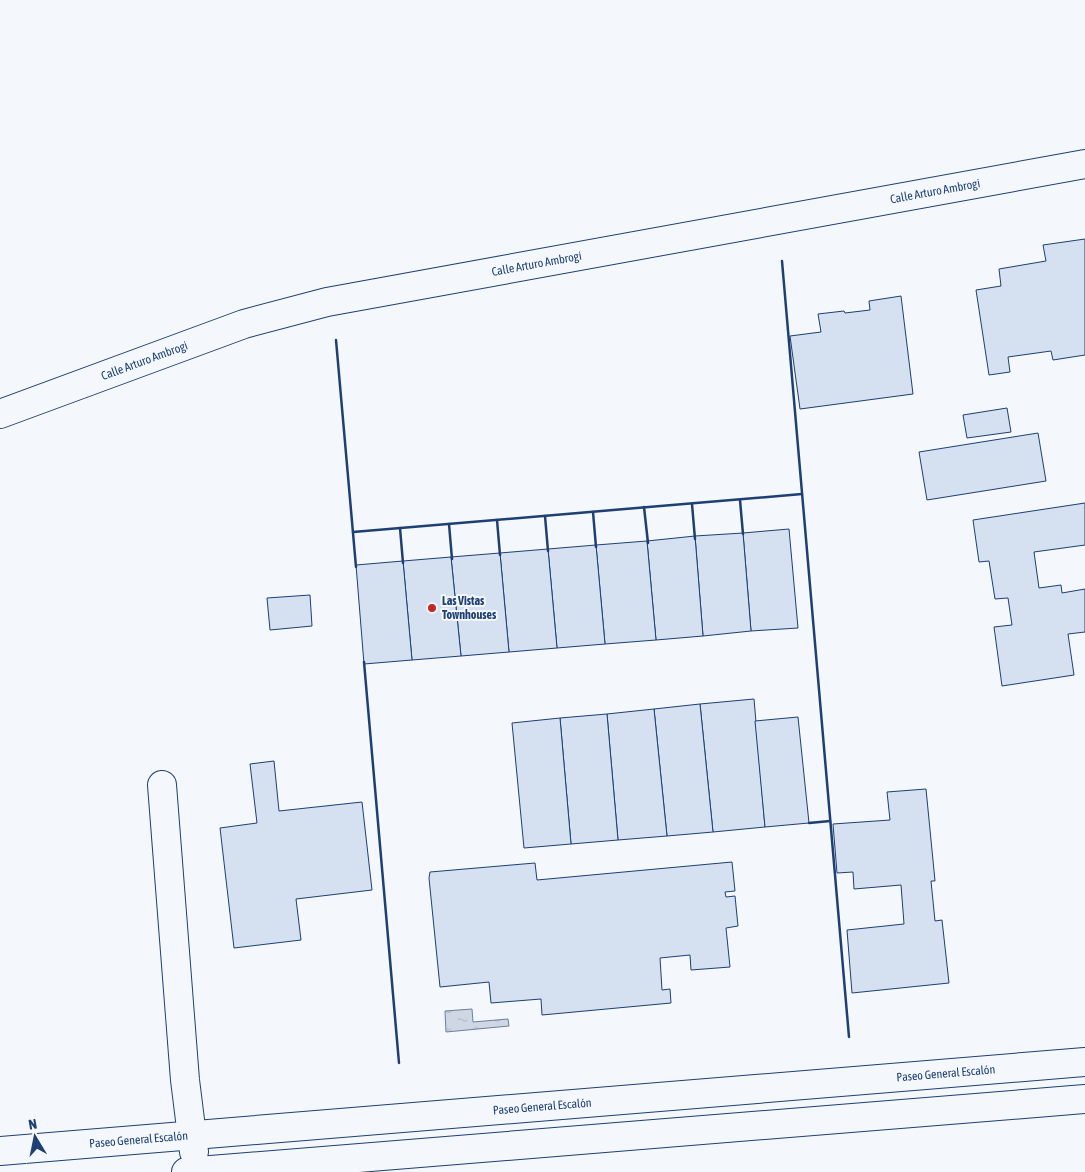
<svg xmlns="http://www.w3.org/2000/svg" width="1085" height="1172" font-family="'Asap Condensed',sans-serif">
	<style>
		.water { fill: url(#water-ripples); stroke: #687fa3 }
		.building { fill: #d5e0f0; stroke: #1d3f73 }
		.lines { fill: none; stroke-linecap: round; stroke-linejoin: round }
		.minor-casing { stroke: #1d3f73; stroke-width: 30 }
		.minor { stroke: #f4f7fb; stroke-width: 28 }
		.wall { stroke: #1d3f73; stroke-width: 2.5 }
		.poi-dot { fill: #c62828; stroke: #f4f7fb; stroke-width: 2 }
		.labels { text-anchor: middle; stroke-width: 4; stroke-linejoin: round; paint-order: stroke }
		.street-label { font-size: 12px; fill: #1d3f73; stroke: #f4f7fb }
		.poi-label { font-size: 12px; font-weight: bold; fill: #1d3f73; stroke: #f4f7fb; text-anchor: start }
	</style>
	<defs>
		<pattern id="water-ripples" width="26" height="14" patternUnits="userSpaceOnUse" patternTransform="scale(1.25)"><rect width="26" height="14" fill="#cfd7e4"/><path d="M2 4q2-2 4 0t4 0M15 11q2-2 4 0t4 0" fill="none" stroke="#b1bac7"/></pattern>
	</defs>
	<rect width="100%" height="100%" fill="#f4f7fb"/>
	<polygon class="water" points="472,1009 473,1022 508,1019 509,1026 446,1032 445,1011"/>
	<g class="building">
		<polygon points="1085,239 1085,355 1053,360 1051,351 1008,357 1010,372 989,375 976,290 1001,286 999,269 1046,261 1043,245"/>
		<polygon points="901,296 913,394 800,409 790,336 821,332 818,314 844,311 845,313 870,310 869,301"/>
		<polygon points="1007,408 1011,432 967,438 963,415"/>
		<polygon points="1038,433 1046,481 927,500 919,452"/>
		<polygon points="1085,503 1085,545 1034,552 1039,588 1061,585 1062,593 1085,589 1085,632 1068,634 1074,675 1002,686 994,627 1012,625 1008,598 995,599 989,561 979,562 973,520"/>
		<polygon points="789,529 798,628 751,631 743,533"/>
		<polygon points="743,533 751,631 703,636 695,536"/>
		<polygon points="695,536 703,636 656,640 647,541"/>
		<polygon points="647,541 656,640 605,644 596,545"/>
		<polygon points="596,545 605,644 557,648 548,549"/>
		<polygon points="548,549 557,648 509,652 500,553"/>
		<polygon points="500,553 509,652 461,656 451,557"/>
		<polygon points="451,557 461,656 412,660 403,561"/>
		<polygon points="403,561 412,660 364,664 356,565"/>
		<polygon points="310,595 312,626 270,630 267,598"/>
		<polygon points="754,699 765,827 713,832 700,704"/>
		<polygon points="700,704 713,832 667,836 654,709"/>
		<polygon points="654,709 667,836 618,840 607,714"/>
		<polygon points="607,714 618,840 571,844 560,718"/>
		<polygon points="798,717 809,823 765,827 755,721"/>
		<polygon points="560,718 571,844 524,848 512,723"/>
		<polygon points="274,761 279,811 362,802 372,890 296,899 301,940 234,948 220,828 257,823 250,764"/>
		<polygon points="926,789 935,881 931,881 935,921 942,920 949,983 852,993 847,930 904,924 901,885 854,889 853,872 837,873 833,824 890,820 887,792"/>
		<polygon points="732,862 735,891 725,892 726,897 735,896 738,926 726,928 730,967 691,970 690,955 660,958 662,990 670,989 671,1003 542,1015 541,999 491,1003 489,982 440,987 429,878 430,872 535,863 537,880"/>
	</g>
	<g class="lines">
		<g class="minor-casing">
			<g id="minor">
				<path id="s1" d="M0 414 244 324 327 302 1085 164"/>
				<polyline points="162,785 185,1080 194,1152"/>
				<path id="s2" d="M0 1151 1085 1062"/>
				<polyline points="186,1172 1085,1099"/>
			</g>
		</g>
		<use href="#minor" class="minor"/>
		<g class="wall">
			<polyline points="782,261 849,1037"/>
			<polyline points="336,340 356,567"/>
			<polyline points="740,500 743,534"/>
			<polyline points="692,504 695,539"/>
			<polyline points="644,507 648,543"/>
			<polyline points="593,512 596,547"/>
			<polyline points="545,516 548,551"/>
			<polyline points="497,520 500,555"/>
			<polyline points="449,524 452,559"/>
			<polyline points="400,528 403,563"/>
			<polyline points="353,532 802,494"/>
			<polyline points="364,662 399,1063"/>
			<polyline points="809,823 830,821"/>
		</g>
	</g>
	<circle class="poi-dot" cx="432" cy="608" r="5"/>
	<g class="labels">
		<g class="street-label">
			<text dy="4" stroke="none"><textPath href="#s1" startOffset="964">Calle Arturo Ambrogi</textPath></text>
			<text dy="4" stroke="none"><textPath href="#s1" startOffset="559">Calle Arturo Ambrogi</textPath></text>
			<text dy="4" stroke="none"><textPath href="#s1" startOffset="154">Calle Arturo Ambrogi</textPath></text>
			<text dy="4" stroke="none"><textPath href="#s2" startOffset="949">Paseo General Escalón</textPath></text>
			<text dy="4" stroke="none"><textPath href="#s2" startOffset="544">Paseo General Escalón</textPath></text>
			<text dy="4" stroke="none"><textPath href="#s2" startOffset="139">Paseo General Escalón</textPath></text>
		</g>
		<g class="poi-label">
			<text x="442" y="605">Las Vistas<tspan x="442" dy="14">Townhouses</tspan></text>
		</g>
	</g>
	<g transform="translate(35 1137) rotate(350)" stroke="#f4f7fb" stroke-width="4" paint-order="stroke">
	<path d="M0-4L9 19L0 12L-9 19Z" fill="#1d3f73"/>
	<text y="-8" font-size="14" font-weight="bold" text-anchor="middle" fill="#1d3f73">N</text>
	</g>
</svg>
